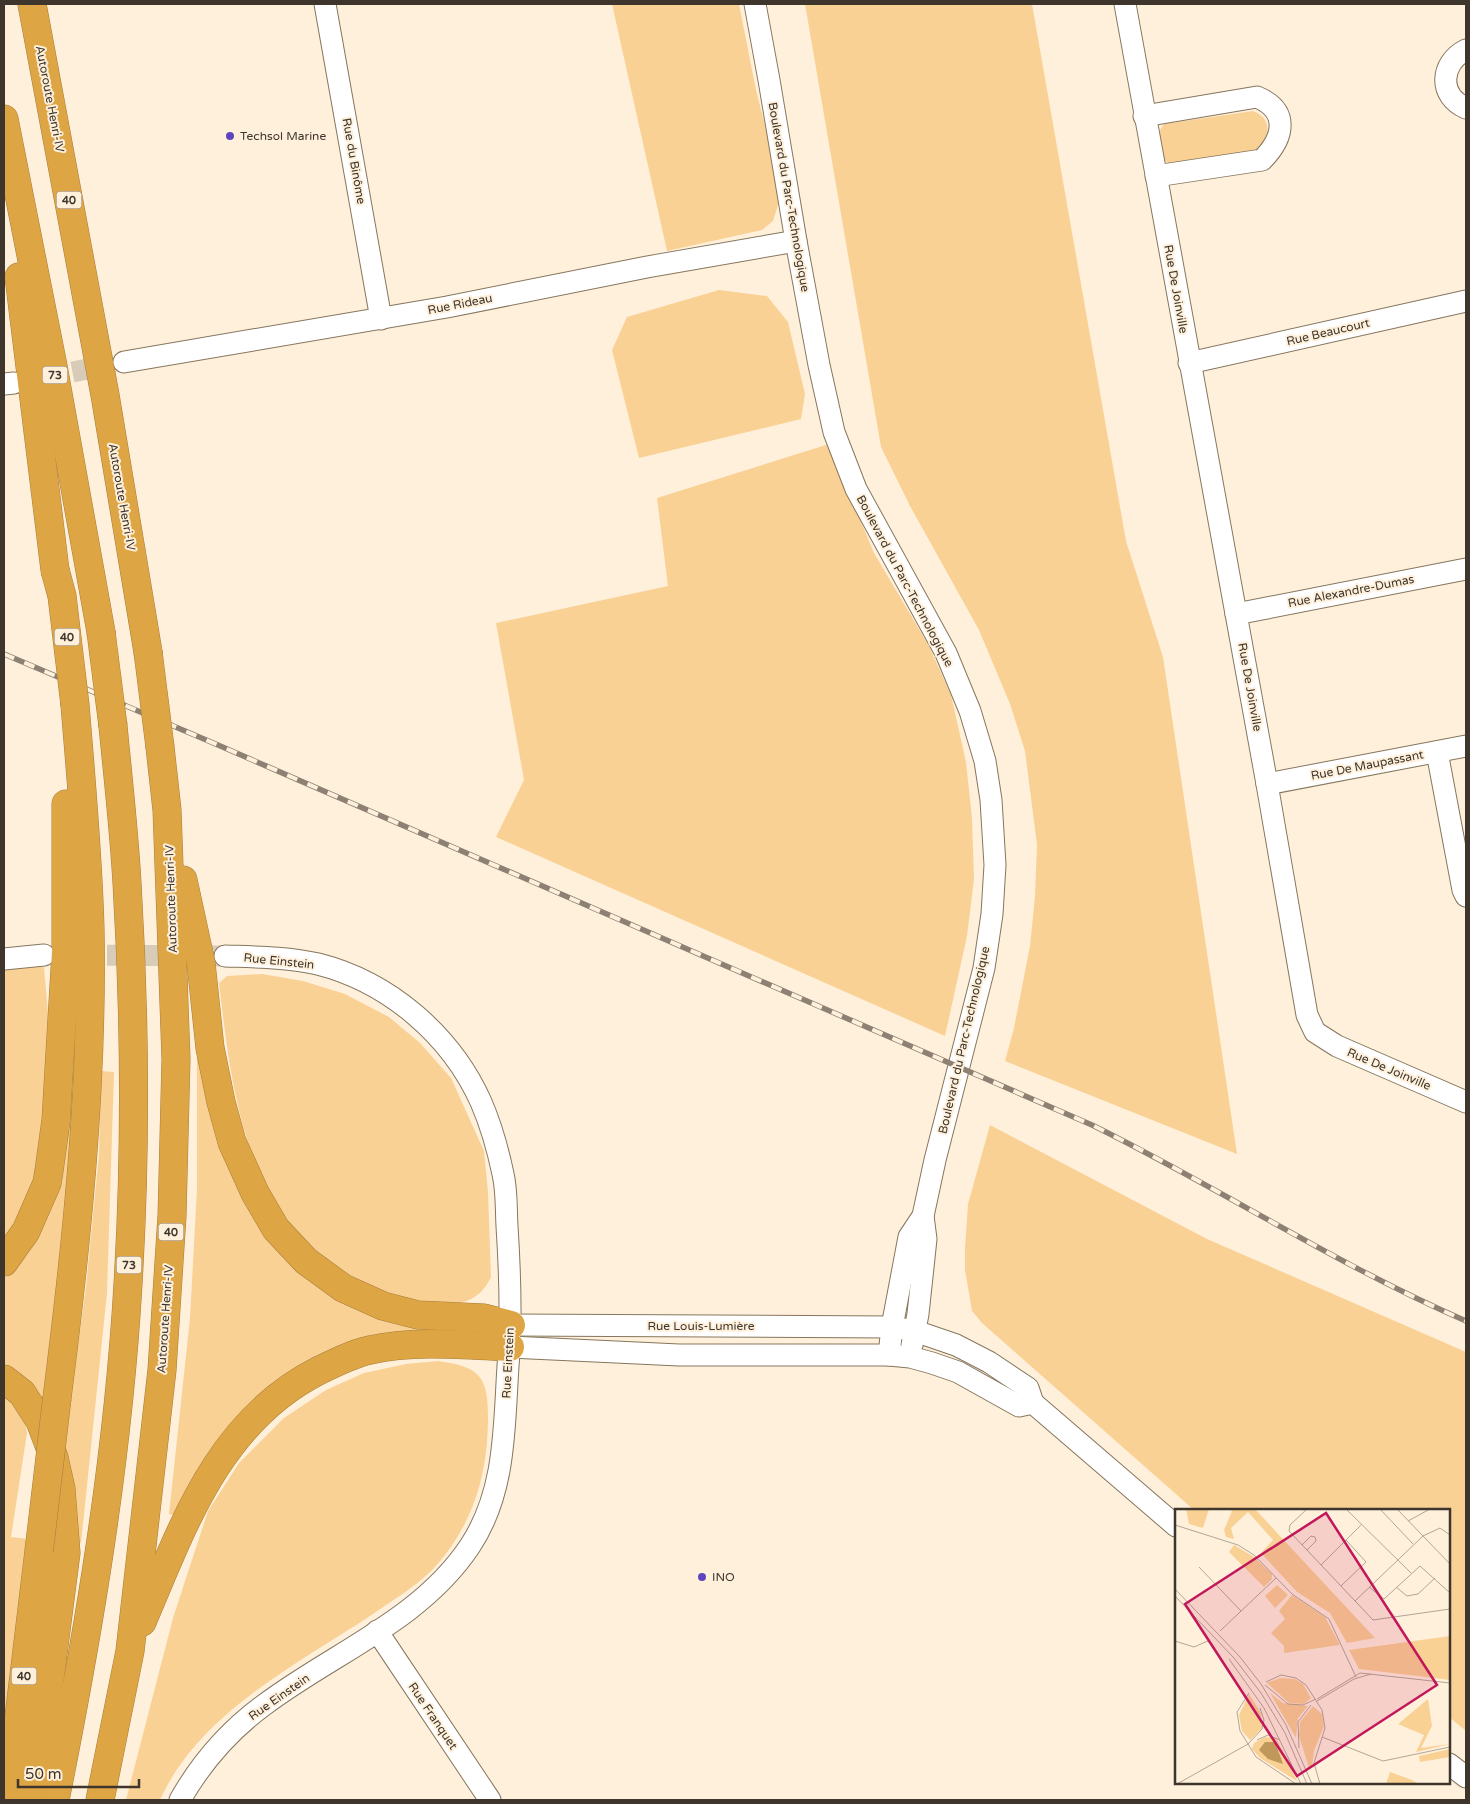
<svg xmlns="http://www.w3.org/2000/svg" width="1470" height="1804" font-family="'Varela Round',sans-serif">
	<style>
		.green { fill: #fad194 }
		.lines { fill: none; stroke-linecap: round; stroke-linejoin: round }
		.minor-tunnel { stroke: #d8cbb8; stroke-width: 21; stroke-dasharray: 21 11; stroke-linecap: butt }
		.minor-casing { stroke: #86765e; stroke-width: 23 }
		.highway-casing { stroke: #a67e3c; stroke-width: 29 }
		.minor { stroke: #fff; stroke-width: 21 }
		.highway { stroke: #dea544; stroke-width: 28 }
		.rail-casing { stroke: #8c8173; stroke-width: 5.5 }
		.rail { stroke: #fff0db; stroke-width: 4; stroke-dasharray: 11; stroke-linecap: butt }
		.highway-bridge-casing { stroke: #a67e3c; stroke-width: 29; stroke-linecap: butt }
		.highway-bridge { stroke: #dea544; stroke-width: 28 }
		.poi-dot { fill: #5e45bd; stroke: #fff0db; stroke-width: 2 }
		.labels { text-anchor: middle; stroke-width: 4; stroke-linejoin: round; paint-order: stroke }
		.shield { fill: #fff0db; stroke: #786e60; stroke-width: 1 }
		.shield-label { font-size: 11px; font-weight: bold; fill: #3e362c }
		.street-label { font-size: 12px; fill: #3e362c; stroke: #fff0db }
		.poi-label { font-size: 12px; fill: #3e362c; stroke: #fff0db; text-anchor: start }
		.inset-road { fill: none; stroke: #b2a695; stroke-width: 1 }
		.view { fill: #c2185b; fill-opacity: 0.15; stroke: #c2185b; stroke-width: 2.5 }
		.inset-edge { fill: none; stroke: #3e362c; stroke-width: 2.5 }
	</style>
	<rect width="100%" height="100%" fill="#fff0db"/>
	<g class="green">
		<polygon points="612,4 739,4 756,90 782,192 773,221 762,230 667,251"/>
		<polygon points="805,4 1032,4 1126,541 1163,657 1237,1154 1005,1061 1014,1028 1030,946 1035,896 1037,845 1025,751 1010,704 979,630 910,506 881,447"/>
		<path d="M1253 111C1274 119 1269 137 1257 150L1170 164 1165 161C1162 151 1155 132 1164 124Z"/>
		<polygon points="719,290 767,296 788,322 805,394 801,419 639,458 612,350 627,317"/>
		<polygon points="829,444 874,553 929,646 951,695 966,762 972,818 974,879 967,936 945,1036 496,837 524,780 496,623 668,586 657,498"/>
		<polygon points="33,966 44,967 50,1037 40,1167 4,1247 4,970"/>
		<path d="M262 974 303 981 345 994 389 1017 420 1043 451 1078 484 1151 488 1192 491 1277C478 1305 455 1306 427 1303 417 1302 406 1302 397 1300 384 1296 366 1283 353 1277 245 1218 232 1092 219 983L227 976Z"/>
		<polygon points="205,1055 265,1226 419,1324 418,1333 317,1358 178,1516 169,1514 190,1318 197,1189 197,1056"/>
		<polygon points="101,1071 114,1072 107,1293 81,1543 74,1543 63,1453 86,1287 99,1154"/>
		<path d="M71 1092H76L59 1281 42 1409 25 1385 4 1365V1279C12 1270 23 1261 30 1251 61 1204 63 1146 71 1092Z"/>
		<polygon points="990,1125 1207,1239 1466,1352 1466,1731 1449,1717 1449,1510 1194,1510 982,1323 972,1311 965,1270 965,1248 968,1204"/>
		<path d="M438 1361C477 1367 488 1373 488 1416 488 1470 476 1517 441 1560 424 1582 393 1600 370 1616 294 1666 199 1714 160 1800H126L173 1618 208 1511 239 1463 284 1418 326 1390 364 1373 406 1364Z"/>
		<polygon points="4,1393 25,1419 27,1433 11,1537 29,1539 4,1727"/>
	</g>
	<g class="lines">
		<g class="minor-tunnel">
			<polyline points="41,378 114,364"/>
			<polyline points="75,955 225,956"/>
		</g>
		<g class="minor-casing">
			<g id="minor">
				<polyline points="325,4 381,319"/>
				<polyline points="755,4 769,80 796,241 819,365 834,432 856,489 946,653 970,711 985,761 991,800 995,865 992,914 984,968 935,1160 923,1216 909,1237 892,1327 889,1355"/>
				<polyline points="1125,4 1267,784 1307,1015 1315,1032 1337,1046 1466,1102"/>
				<path d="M1466 50C1440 63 1438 96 1466 108"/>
				<path d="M1144 116 1257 97C1290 111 1284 138 1262 160L1156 176"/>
				<polyline points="124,362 447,307 647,267 796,241"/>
				<polyline points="1189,363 1466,301"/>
				<polyline points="4,384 14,383"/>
				<polyline points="1236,614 1466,569"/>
				<polyline points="1437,752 1463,890 1466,896"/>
				<polyline points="1267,784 1466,746"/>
				<polyline points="4,959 44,955"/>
				<polyline points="511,1325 892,1327 915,1331 956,1345 989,1362 1028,1388 1033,1403 1176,1526"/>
				<polyline points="912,1345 918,1314 926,1239 923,1216"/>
				<polyline points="510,1347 679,1355 889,1355 910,1357 932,1363 958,1372 1019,1406 1033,1403"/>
				<polyline points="377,1631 490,1800"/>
				<polyline points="1449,1764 1466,1777"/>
				<path d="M180 1800C201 1763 230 1730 264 1705 333 1653 421 1620 470 1546 506 1492 504 1427 508 1366 512 1320 510 1273 507 1226 506 1209 507 1191 503 1174 498 1150 491 1125 481 1102 451 1035 389 982 318 964 288 957 256 957 225 956"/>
			</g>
		</g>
		<g class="highway-casing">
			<g id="highway">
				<polyline points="32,4 105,395 148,652"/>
				<polyline points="4,119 53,366 101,632"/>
				<polyline points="19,277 55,570"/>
				<polyline points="183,880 201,963 210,1048 221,1102 232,1142 255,1193 276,1229 306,1261 343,1288 383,1306 418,1315 484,1318 511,1325"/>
				<polyline points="4,1262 26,1231 47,1183 49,1171 56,1120 66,952 66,804"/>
				<polyline points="4,1379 22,1393 40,1421 54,1458 61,1489 66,1553 34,1800"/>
				<path d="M57 1398C77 1242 93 1085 90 928 88 853 81 779 75 705"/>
				<path d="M142 1622C183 1526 218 1422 318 1371 334 1363 352 1354 370 1350 416 1340 464 1345 510 1347"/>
				<polyline points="9,1800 39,1551"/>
				<path d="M55 1800C89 1630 118 1458 128 1284 136 1151 135 1016 127 883 124 830 118 778 113 726"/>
				<polyline points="100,1800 130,1651 162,1370 172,1216 176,1059 167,810 160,747"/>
			</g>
		</g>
		<use href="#minor" class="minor"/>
		<use href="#highway" class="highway"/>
		<g class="rail-casing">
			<path id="rail" d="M4 654 218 745 1092 1125C1218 1187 1337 1265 1466 1321"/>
		</g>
		<use href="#rail" class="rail"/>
		<g class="highway-bridge-casing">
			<g id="highway-bridge">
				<polyline points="55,570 62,596 75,705"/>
				<polyline points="101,632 113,726"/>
				<polyline points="148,652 160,747"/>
				<polyline points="39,1551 57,1398"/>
			</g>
		</g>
		<use href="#highway-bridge" class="highway-bridge"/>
	</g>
	<g class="poi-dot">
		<circle cx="230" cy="136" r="5"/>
		<circle cx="702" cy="1577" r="5"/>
	</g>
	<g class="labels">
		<g class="shield">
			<rect x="56.5" y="191.5" width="25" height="17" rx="4"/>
			<rect x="42.5" y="366.5" width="25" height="17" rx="4"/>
			<rect x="54.5" y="628.5" width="25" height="17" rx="4"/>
			<rect x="158.5" y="1223.5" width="25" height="17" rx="4"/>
			<rect x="116.5" y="1256.5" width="25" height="17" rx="4"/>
			<rect x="11.5" y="1667.5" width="25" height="17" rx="4"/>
		</g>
		<g class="shield-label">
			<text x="69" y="204">40</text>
			<text x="55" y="379">73</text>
			<text x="67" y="641">40</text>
			<text x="171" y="1236">40</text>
			<text x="129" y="1269">73</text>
			<text x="24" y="1680">40</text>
		</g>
		<g class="street-label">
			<text transform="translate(50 99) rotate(79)" y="4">Autoroute Henri-IV</text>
			<text transform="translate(354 161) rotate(80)" y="4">Rue du Binôme</text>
			<text transform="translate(789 197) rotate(80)" y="4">Boulevard du Parc-Technologique</text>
			<text transform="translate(1176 289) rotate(80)" y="4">Rue De Joinville</text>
			<text transform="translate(460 304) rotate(-11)" y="4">Rue Rideau</text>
			<text transform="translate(1328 332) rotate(-13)" y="4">Rue Beaucourt</text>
			<text transform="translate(122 497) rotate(80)" y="4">Autoroute Henri-IV</text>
			<text transform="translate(905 581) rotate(62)" y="4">Boulevard du Parc-Technologique</text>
			<text transform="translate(1351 591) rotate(-11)" y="4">Rue Alexandre-Dumas</text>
			<text transform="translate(1250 687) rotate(80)" y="4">Rue De Joinville</text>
			<text transform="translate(1367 765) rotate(-11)" y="4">Rue De Maupassant</text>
			<text transform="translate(171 899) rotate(-92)" y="4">Autoroute Henri-IV</text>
			<text transform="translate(279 961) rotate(6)" y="4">Rue Einstein</text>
			<text transform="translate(964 1040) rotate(-77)" y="4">Boulevard du Parc-Technologique</text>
			<text transform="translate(1389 1069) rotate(23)" y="4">Rue De Joinville</text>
			<text transform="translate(165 1319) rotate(-86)" y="4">Autoroute Henri-IV</text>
			<text x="701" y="1330">Rue Louis-Lumière</text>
			<text transform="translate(508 1363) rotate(-87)" y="4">Rue Einstein</text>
			<text transform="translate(279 1697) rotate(-35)" y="4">Rue Einstein</text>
			<text transform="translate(433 1716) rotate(56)" y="4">Rue Franquet</text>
		</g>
		<g class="poi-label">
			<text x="240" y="140">Techsol Marine</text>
			<text x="712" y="1581">INO</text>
		</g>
	</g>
	<g transform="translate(1175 1509)">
		<rect width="275" height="275" fill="#fff0db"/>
		<path d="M11 0H34L28 19 14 15ZM53 0H80L200 129 172 134 155 104 122 83 86 44 98 31 73 3 56 19 59 30 51 28 49 21 57 2ZM59 36 79 48 97 65V70L89 78 54 43ZM102 76 113 86 100 99 90 87ZM117 86 150 108 165 136 109 144V137L96 124 110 110 104 102ZM275 127V171L184 160 174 141ZM105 169 120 170 128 175 136 189 129 195 114 194 92 174ZM95 184 108 194 133 197 123 209 121 229ZM74 185 86 204 87 219 75 231 67 222 64 206ZM253 190 257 217 246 239 275 235 241 243 249 226 223 215ZM138 197 147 205 149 217 139 242 137 258 134 259 124 227 125 213ZM90 228 101 229 122 272 85 249 77 240 79 234ZM275 240V248L245 253 244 247ZM215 263 237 271 243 275H211Z" fill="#fad194"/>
		<path d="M90 233H100L108 255 93 250 84 241Z" fill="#c0985b"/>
		<path class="inset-road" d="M132 0 115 16 114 22 198 111 275 100M171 0 236 64M205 0 238 35M222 0 275 55M233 12 255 0M0 16 63 36 79 46 117 85 154 110 181 168M127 36 136 27 140 28 141 32 132 41M146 56 186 16M24 58 66 102M166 77 191 53 171 31M194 78 209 90 245 57 275 84M221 78 232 87 243 85 260 69M0 80 65 148 86 175 111 216 137 275M0 87 59 149 86 184 110 224 132 275M180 92 248 27 265 19 275 26M45 122 101 69M0 132 19 138 35 131M54 150 89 199 126 275M91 173 106 166 121 169 131 176 147 201 150 219 139 254 145 275M90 176 113 195 128 196 141 190M74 184 62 203 65 222 81 248 121 275M142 190 185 164 275 174M142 192 179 170 196 165M147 228 208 252 275 238M82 231 93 226 105 231M73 235 87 220 89 211 85 199M124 239 123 213 136 196M2 275 73 235"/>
		<path class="view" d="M151 4 262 176 122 267 10 95Z"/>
		<rect width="275" height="275" class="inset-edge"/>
	</g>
	<rect width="1470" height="1804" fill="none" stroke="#3e362c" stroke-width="10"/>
	<path d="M18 1779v8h121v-8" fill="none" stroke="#3e362c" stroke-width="2.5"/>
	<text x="25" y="1779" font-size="15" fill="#3e362c" stroke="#fff0db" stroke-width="4" paint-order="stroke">50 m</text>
</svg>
